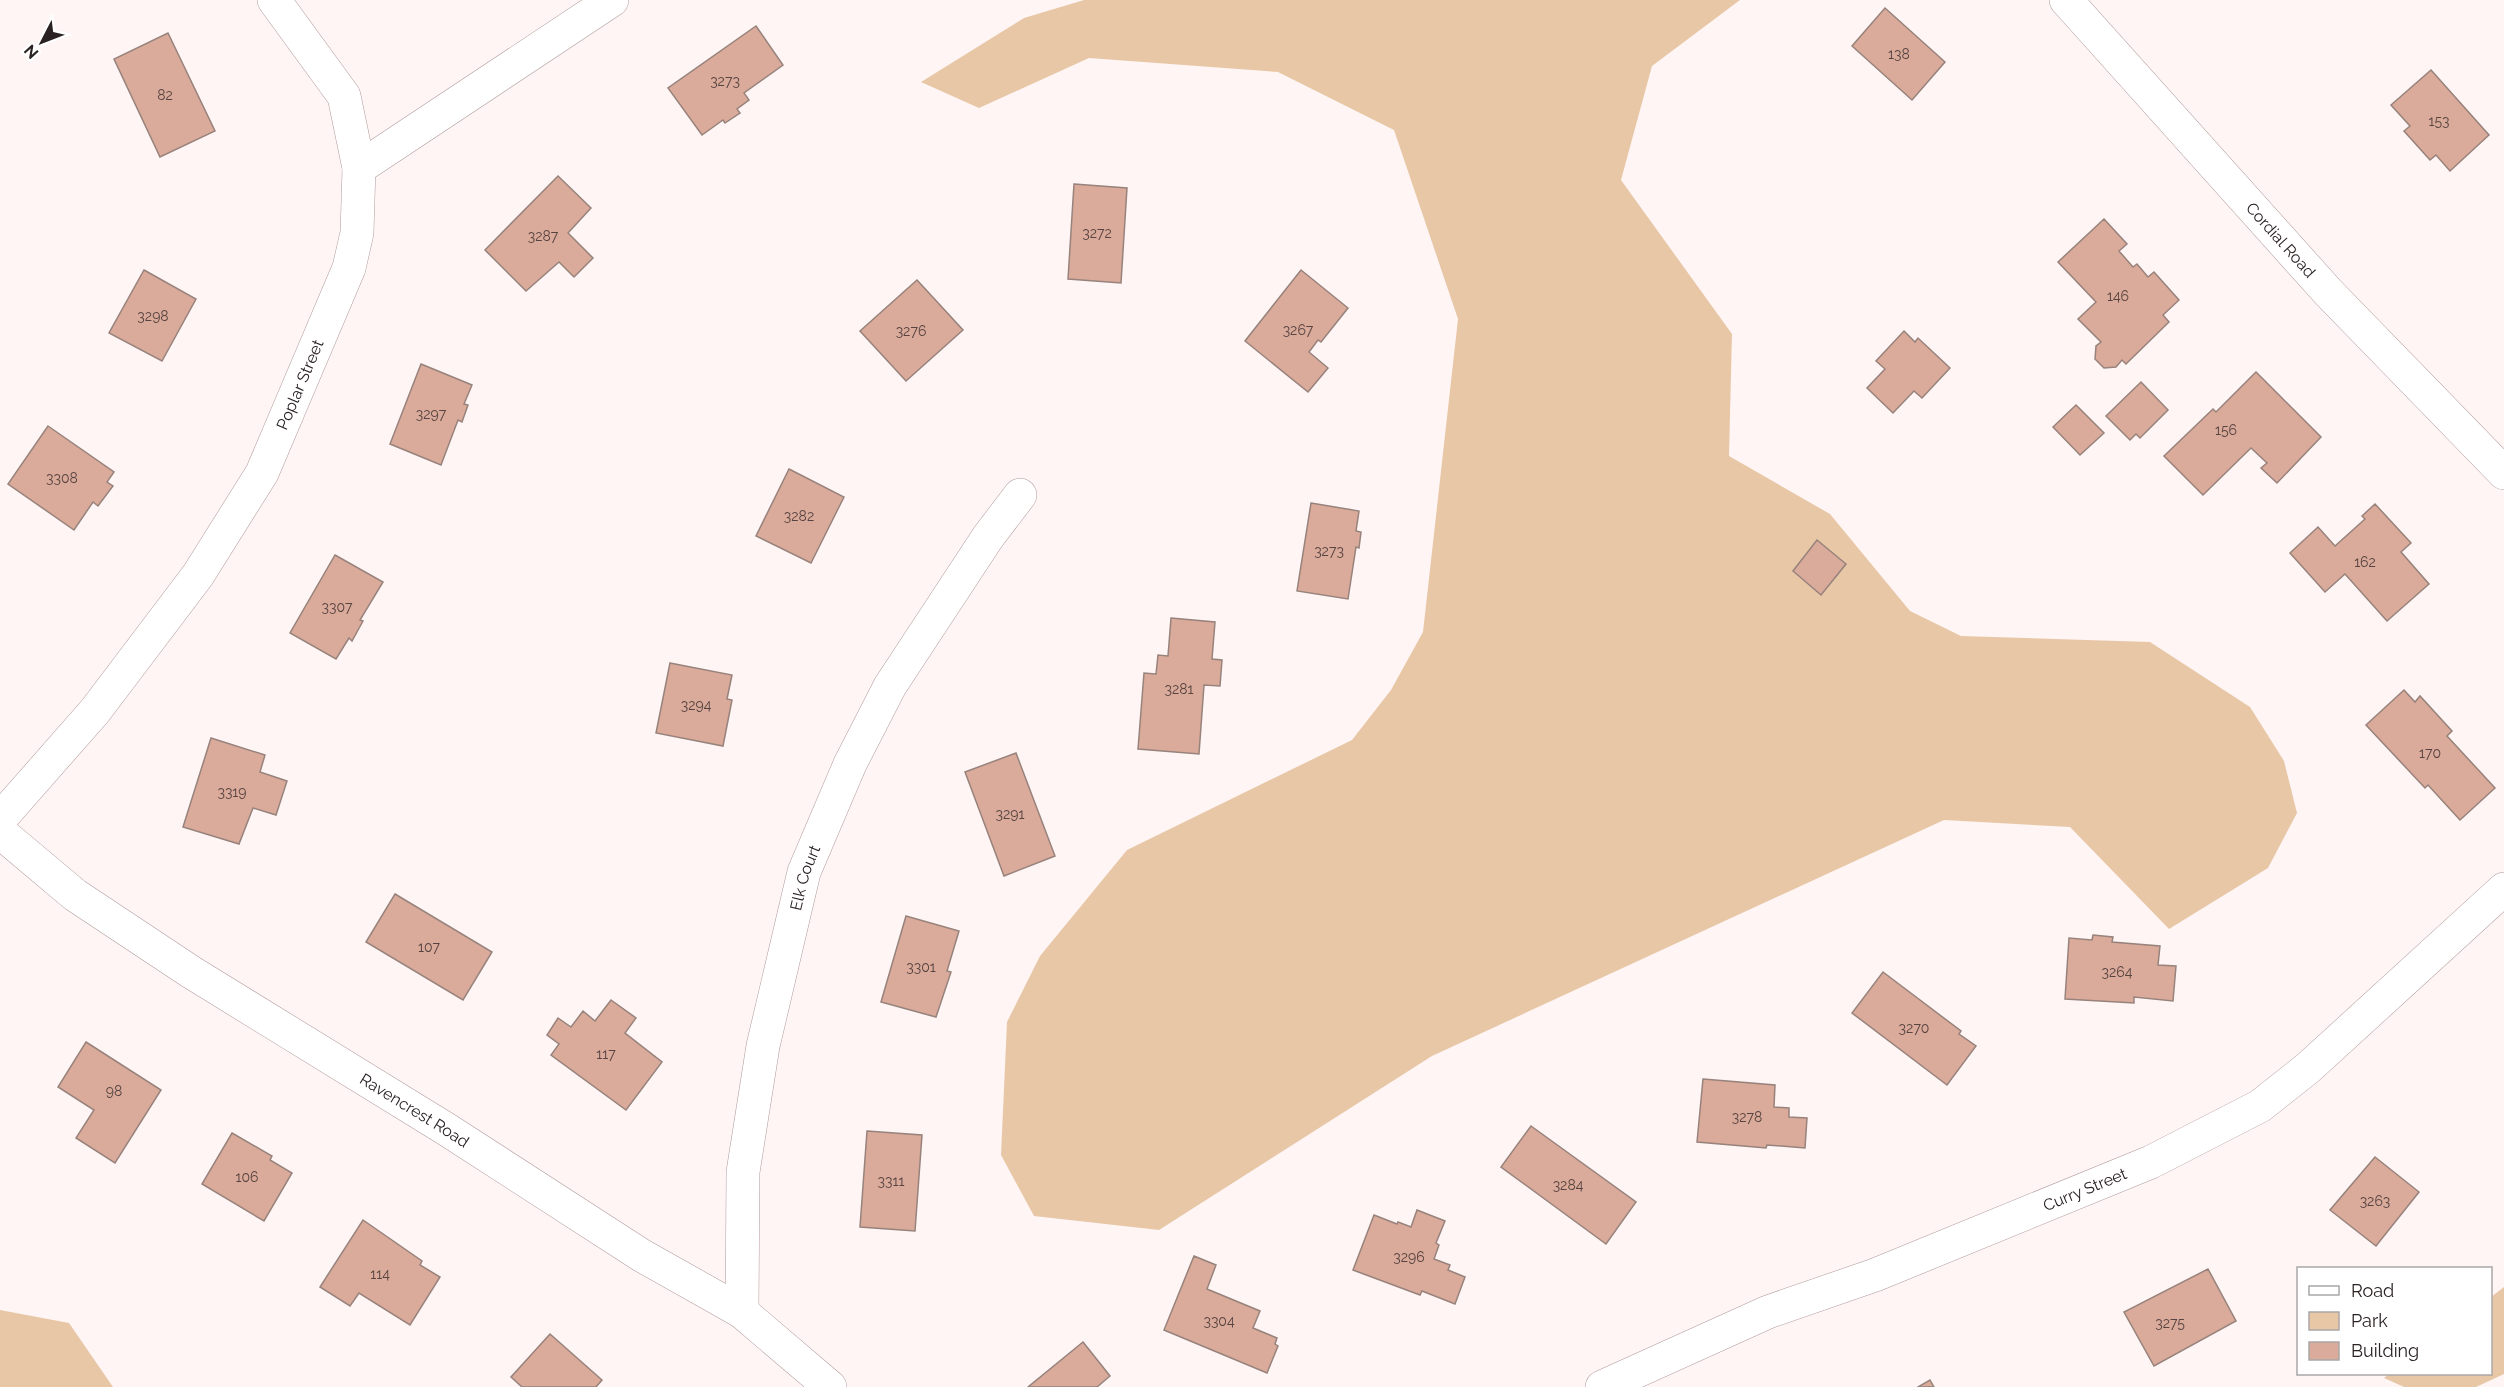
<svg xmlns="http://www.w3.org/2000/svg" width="2504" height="1387" font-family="Raleway,sans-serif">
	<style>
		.green { fill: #e8c7a7 }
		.building { fill: #daaa9a; stroke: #97837c; stroke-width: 1.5 }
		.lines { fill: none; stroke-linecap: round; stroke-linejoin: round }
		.minor-casing { stroke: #b19b9d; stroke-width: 34 }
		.minor { stroke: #fff; stroke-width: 33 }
		.labels { text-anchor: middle; stroke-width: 4.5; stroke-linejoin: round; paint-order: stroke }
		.number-label { font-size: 14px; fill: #574441 }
		.street-label { font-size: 16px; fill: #2b2223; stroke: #fff }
	</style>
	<rect width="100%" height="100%" fill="#fff5f5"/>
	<g class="green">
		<polygon points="1084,0 1740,0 1652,66 1621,180 1732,334 1729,456 1830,514 1910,611 1961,636 2150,642 2250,707 2284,761 2297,813 2268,868 2169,929 2070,827 1944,820 1432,1056 1159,1230 1034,1216 1001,1155 1007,1022 1040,956 1127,850 1352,740 1391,690 1423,632 1458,319 1394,130 1278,72 1089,58 979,108 921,82 1024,18"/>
		<polygon points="2504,1287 2504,1374 2476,1387 2404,1387 2384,1378 2389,1374 2490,1374 2491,1297"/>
		<polygon points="0,1310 69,1323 113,1387 0,1387"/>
	</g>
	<g class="building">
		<polygon points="1885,8 1945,62 1912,100 1852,46"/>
		<polygon points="756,26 783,65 744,93 749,100 737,109 740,113 725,123 723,120 702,135 668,88"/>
		<polygon points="168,33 215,131 160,157 114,59"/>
		<polygon points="2431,70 2489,135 2450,171 2436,155 2430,160 2404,131 2410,126 2391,105"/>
		<polygon points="558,176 591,208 568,233 593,258 574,277 559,262 526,291 485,250"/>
		<polygon points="1074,184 1127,188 1121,283 1068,279"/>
		<polygon points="2104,219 2127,244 2119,251 2133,267 2137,264 2148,277 2154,272 2179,300 2163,315 2169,322 2126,364 2122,360 2116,367 2104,368 2095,359 2096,346 2101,342 2078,319 2096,302 2058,262"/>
		<polygon points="144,270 196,299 162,361 109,333"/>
		<polygon points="1301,270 1348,308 1321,342 1318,340 1309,352 1328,368 1308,392 1245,341"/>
		<polygon points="917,280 963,330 906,381 860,331"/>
		<polygon points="1904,331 1915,342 1918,338 1950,368 1922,398 1914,391 1893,413 1867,388 1885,369 1876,361"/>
		<polygon points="421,364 472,385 464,404 468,405 462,422 458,420 441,465 390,444"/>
		<polygon points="2256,372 2321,437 2277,483 2261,468 2267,463 2251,448 2203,495 2164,456 2213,409 2216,412"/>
		<polygon points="2141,382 2168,410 2140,438 2136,434 2130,440 2106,416"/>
		<polygon points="2076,405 2104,433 2080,455 2053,427"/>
		<polygon points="48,426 114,472 107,482 113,486 98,506 93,502 74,530 8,484"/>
		<polygon points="789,469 844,497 811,563 756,536"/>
		<polygon points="1311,503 1359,511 1356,531 1361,532 1359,548 1356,547 1348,599 1297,591"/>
		<polygon points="2375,504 2411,543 2401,552 2429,584 2387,621 2345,574 2325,592 2290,553 2318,527 2335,546 2365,519 2362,516"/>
		<polygon points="1817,540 1846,564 1821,595 1793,571"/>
		<polygon points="335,555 383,582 360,620 363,621 352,641 349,638 336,659 290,633"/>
		<polygon points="1171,618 1215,622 1212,659 1222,660 1220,686 1204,685 1199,754 1138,749 1144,673 1156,674 1158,655 1168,656"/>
		<polygon points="670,663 732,675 727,699 732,700 723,746 656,733"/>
		<polygon points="2404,690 2415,702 2420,696 2452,731 2447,736 2495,788 2460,820 2428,785 2425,788 2366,725"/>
		<polygon points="211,738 265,755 260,772 287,781 276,815 253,808 239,844 183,827"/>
		<polygon points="1016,753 1055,856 1004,876 965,772"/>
		<polygon points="395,894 492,952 463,1000 366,942"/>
		<polygon points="906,916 959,931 947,971 951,972 936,1017 881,1002"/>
		<polygon points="2093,935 2113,937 2112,942 2160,946 2158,965 2176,966 2173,1001 2134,997 2134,1003 2065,999 2069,938 2092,940"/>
		<polygon points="1883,972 1961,1031 1959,1034 1976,1046 1947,1085 1852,1013"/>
		<polygon points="611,1000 636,1018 625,1033 662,1062 626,1110 551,1055 559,1044 547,1035 558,1018 571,1027 583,1011 595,1021"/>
		<polygon points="86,1042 161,1090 115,1163 76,1138 94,1110 58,1087"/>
		<polygon points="1703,1079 1775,1085 1774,1107 1789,1108 1789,1117 1807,1118 1805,1148 1767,1145 1766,1148 1697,1142"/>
		<polygon points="1531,1126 1636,1202 1606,1244 1501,1167"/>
		<polygon points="867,1131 922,1135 915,1231 860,1227"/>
		<polygon points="232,1133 272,1156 270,1160 292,1173 264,1221 202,1184"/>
		<polygon points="2375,1157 2419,1192 2376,1246 2330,1210"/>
		<polygon points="1417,1210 1445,1221 1436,1243 1439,1245 1434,1259 1450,1265 1448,1270 1465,1277 1455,1304 1422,1291 1420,1295 1353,1270 1374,1215 1397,1224 1398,1222 1411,1227"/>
		<polygon points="363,1220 422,1261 420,1265 440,1277 410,1325 359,1293 350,1306 320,1287"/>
		<polygon points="1194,1256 1216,1265 1207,1289 1260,1311 1253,1328 1277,1338 1275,1344 1278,1346 1267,1373 1164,1330"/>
		<polygon points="2208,1269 2236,1321 2154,1366 2124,1312"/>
		<polygon points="550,1334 602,1380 596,1387 522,1387 511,1377"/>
		<polygon points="1083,1342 1110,1376 1097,1387 1028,1387"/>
		<polygon points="1930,1380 1934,1387 1918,1387"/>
	</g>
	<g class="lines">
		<g class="minor-casing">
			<g id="minor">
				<path id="s1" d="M2066 0 2328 292 2504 473"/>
				<polyline points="359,168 612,0"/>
				<path id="s2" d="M0 819 95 711 198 575 262 473 349 268 357 233 359 168 344 96 274 0"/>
				<path id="s3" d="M0 832 75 895 191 972 446 1129 641 1255 742 1312 830 1387"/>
				<path id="s4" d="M742 1312 743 1172 763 1046 804 872 850 764 890 686 988 537 1020 495"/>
				<path id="s5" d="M1602 1387 1768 1312 1875 1275 2151 1162 2260 1106 2308 1068 2504 889"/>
			</g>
		</g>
		<use href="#minor" class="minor"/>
	</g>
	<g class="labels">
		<g class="number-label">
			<text x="1899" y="59">138</text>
			<text x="725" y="86">3273</text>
			<text x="165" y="100">82</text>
			<text x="2439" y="126">153</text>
			<text x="1097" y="238">3272</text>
			<text x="543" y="241">3287</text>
			<text x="2118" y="301">146</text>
			<text x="153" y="321">3298</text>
			<text x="1298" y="335">3267</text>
			<text x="911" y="336">3276</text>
			<text x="431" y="419">3297</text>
			<text x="2226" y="435">156</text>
			<text x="62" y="483">3308</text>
			<text x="799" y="521">3282</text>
			<text x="1329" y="556">3273</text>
			<text x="2365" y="567">162</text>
			<text x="337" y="612">3307</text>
			<text x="1179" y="694">3281</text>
			<text x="696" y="710">3294</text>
			<text x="2430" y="758">170</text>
			<text x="232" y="797">3319</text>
			<text x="1010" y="819">3291</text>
			<text x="429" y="952">107</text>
			<text x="921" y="972">3301</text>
			<text x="2117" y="977">3264</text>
			<text x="1914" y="1033">3270</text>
			<text x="606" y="1059">117</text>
			<text x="114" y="1096">98</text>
			<text x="1747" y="1122">3278</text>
			<text x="247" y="1182">106</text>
			<text x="891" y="1186">3311</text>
			<text x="1568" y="1190">3284</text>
			<text x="2375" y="1206">3263</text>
			<text x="1409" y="1262">3296</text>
			<text x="380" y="1279">114</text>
			<text x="1219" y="1326">3304</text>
			<text x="2170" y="1328">3275</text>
		</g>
		<g class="street-label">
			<text dy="6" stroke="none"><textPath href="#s1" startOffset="322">Cordial Road</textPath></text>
			<text dy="6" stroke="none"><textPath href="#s2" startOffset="531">Poplar Street</textPath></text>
			<text dy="6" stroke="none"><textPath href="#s4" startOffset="441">Elk Court</textPath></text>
			<text dy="6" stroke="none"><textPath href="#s3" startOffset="500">Ravencrest Road</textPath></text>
			<text dy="6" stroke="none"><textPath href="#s5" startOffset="522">Curry Street</textPath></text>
		</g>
	</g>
	<rect x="2297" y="1267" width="195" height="108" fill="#ffffff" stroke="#aaa7a7" stroke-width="1.5"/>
	<rect x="2309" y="1286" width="30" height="9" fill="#ffffff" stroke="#aaa7a7" stroke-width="1.5"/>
	<text x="2351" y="1297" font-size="18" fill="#2b2223">Road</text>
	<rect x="2309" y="1312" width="30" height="18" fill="#e8c7a7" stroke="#aaa7a7" stroke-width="1.5"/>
	<text x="2351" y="1327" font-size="18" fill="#2b2223">Park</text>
	<rect x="2309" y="1342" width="30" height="18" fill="#daaa9a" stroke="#aaa7a7" stroke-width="1.5"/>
	<text x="2351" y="1357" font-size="18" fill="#2b2223">Building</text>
	<g transform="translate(42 42) rotate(228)" stroke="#ffffff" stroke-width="4.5" paint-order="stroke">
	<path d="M0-4.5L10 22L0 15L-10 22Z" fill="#2b2223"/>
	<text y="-9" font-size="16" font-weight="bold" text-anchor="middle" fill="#2b2223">N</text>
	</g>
</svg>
